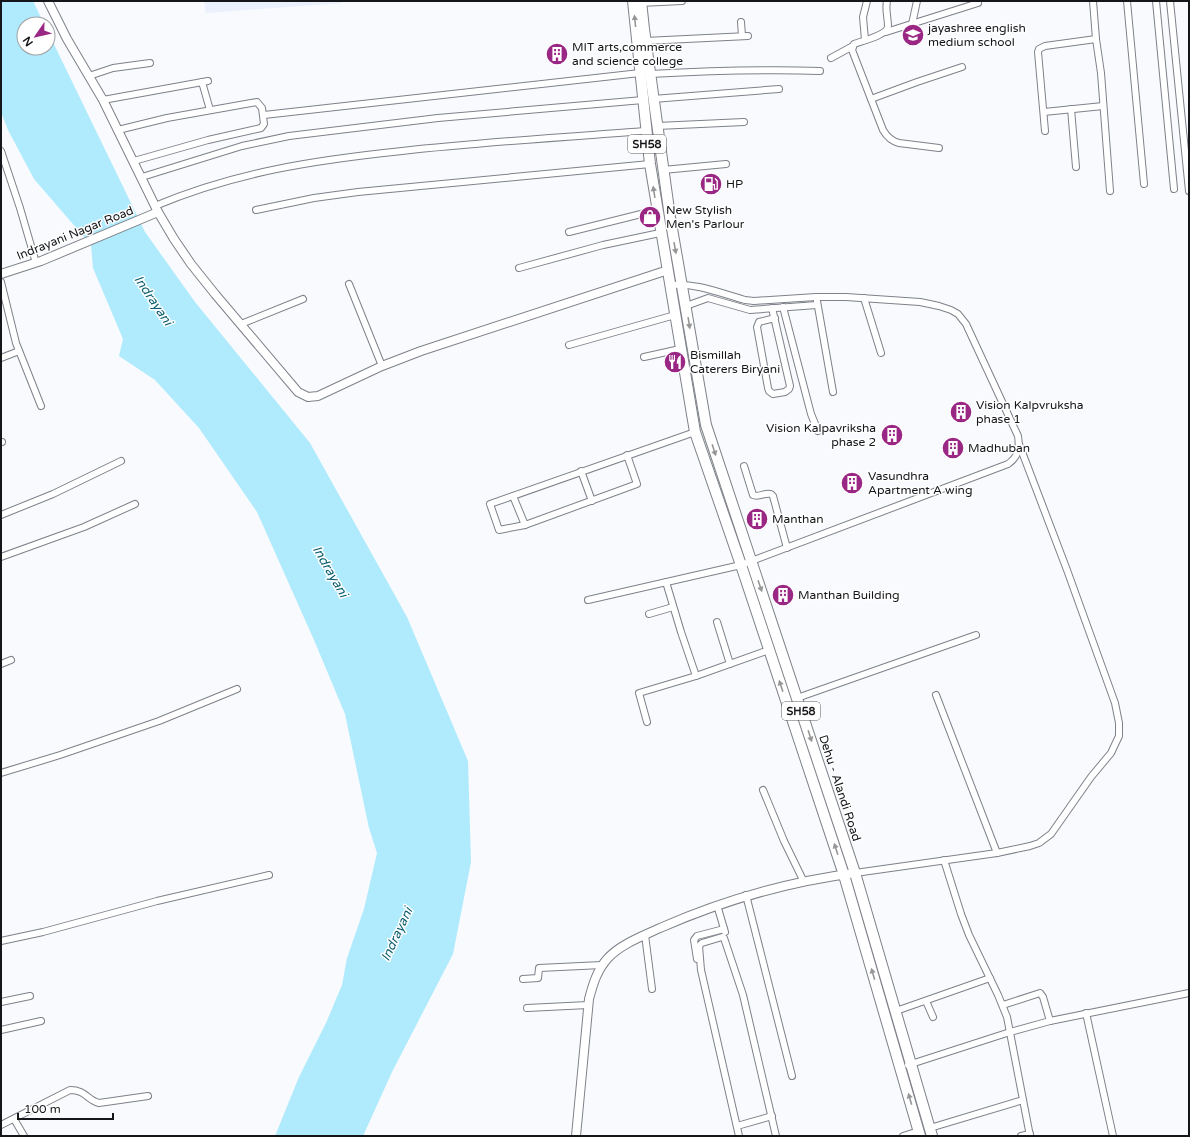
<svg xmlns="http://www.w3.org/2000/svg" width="1190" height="1137" font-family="'Varela Round',sans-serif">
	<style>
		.built { fill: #eaf0fc }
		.water { fill: #afebfd }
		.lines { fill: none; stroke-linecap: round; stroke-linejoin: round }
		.minor-casing { stroke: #7e8189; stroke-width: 8 }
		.tertiary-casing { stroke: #7e8189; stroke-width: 10 }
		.primary-casing { stroke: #7e8189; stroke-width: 12 }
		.minor { stroke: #fff; stroke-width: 6 }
		.tertiary { stroke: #fff; stroke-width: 8 }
		.primary { stroke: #fff; stroke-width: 10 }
		.oneway { fill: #969698 }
		.labels { text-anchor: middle; stroke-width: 3; stroke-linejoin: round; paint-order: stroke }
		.shield { fill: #fff; stroke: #5b5c5e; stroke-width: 1 }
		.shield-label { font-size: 11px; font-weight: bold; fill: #151619 }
		.poi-label { font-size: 12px; fill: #151619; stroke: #fff; text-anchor: start }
		.street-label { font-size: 12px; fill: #151619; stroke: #fff }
		.water-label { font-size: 13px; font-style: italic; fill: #0c5e70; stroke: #fff }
	</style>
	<rect width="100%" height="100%" fill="#f8fafd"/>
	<polygon class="built" points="204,1 342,1 342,3 206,13"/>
	<polygon class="water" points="1,1 33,1 44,24 24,24 24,48 48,48 48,32 145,232 195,302 310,443 407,617 468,761 471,862 453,954 392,1072 363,1136 275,1136 299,1077 326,1023 342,985 347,958 364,909 377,853 369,828 345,714 314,640 257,512 199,428 155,380 119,356 123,339 93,268 91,245 34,179 8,130 1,112"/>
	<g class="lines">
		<g class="minor-casing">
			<g id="minor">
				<path d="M887 1C885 10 888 17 888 26 888 35 862 41 854 44L852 50 883 130C887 137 891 141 899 143L939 148"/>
				<polyline points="1093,1 1096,39 1101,73 1110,191"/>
				<polyline points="1127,1 1144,184"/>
				<polyline points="1156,1 1174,189"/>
				<polyline points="1170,1 1189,191"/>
				<polyline points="640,3 682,1"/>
				<polyline points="741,22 742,36"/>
				<polyline points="912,24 917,1"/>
				<polyline points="886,32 978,3"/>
				<polyline points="865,40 863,17 867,1"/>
				<polyline points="645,41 748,36"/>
				<polyline points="831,58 853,46"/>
				<path d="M650 74C707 71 763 69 820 71"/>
				<polyline points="89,76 113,68 150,63"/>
				<polyline points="202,82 210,110"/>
				<polyline points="653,99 779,89"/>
				<polyline points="871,99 917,82 962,67"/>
				<polyline points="103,100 208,81"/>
				<polyline points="1071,109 1076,167"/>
				<polyline points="1044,112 1103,106"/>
				<polyline points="264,115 640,73"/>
				<polyline points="657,126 744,122"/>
				<polyline points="118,130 167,118 251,103 257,102 262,108 264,124 261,128 208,140 134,161"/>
				<polyline points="1045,131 1038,52 1039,49 1045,46 1096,39"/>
				<polyline points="1,151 20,208 36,263"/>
				<polyline points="663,170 726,164"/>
				<polyline points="142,177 242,146 289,136 438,118 643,100"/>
				<path d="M155 206C235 172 316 160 402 151 483 142 565 137 646 131"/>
				<polyline points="256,210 314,198 358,192 650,164"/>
				<polyline points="569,232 657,210"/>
				<polyline points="519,268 603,245 660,233"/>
				<polyline points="1,282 16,343 41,406"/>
				<polyline points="349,284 382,366"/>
				<polyline points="864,298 881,353"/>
				<polyline points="817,301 833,392"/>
				<polyline points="686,306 708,298 750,310 817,305"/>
				<polyline points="783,307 811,414 818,431"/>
				<polyline points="772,308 790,386 789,389 785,392 773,394 769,391 768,388 757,327 759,322 775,318"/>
				<polyline points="241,324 303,299"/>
				<polyline points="569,345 675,315"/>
				<polyline points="644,357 680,349"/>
				<polyline points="1,358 19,351"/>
				<polyline points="1,442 2,442"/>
				<polyline points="627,455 637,484 525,525 499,530 490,504 695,432"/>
				<path d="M744 466 753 495C759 498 765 492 771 494L773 496 787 548"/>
				<polyline points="581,471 592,501"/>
				<polyline points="513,496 525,525"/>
				<polyline points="1,515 53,494 121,461"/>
				<polyline points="1,557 84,527 135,504"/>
				<polyline points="666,582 681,632 696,676"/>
				<path d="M588 600 741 565 1008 464C1018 457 1020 449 1018 436L966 324 958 314 951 310 939 306 920 302 846 297H816L754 301 745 300C720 293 697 283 671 285"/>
				<polyline points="649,614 673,607"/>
				<polyline points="717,622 730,664"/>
				<polyline points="1,664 11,660"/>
				<polyline points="936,695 997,853"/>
				<polyline points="797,698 976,635"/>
				<polyline points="647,722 639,693 696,676 769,650"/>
				<polyline points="1,773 60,755 159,721 237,689"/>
				<polyline points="763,790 784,841 804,882"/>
				<polyline points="944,860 961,914 969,935 998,995 1007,1017 1030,1136"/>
				<polyline points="855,873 997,853 1030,846 1039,843 1051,834 1091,777 1111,753 1119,736 1119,723 1115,703 1067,570 1019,444"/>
				<polyline points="746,895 792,1076"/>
				<polyline points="717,905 725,932"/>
				<polyline points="645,935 652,989"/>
				<polyline points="1,941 43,932 157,901 269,875"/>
				<polyline points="697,959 694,940 697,936 724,929"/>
				<polyline points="523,979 538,978 539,968 602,965"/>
				<polyline points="926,1001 933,1017"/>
				<polyline points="1,1002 30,996"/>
				<polyline points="1003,1005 1040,993 1043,997 1050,1021"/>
				<polyline points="527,1008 588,1005"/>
				<polyline points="896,1011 990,978"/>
				<polyline points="1086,1013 1113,1136"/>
				<polyline points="1,1030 41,1021"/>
				<polyline points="908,1065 1010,1032 1050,1021 1189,993"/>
				<polyline points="14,1119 24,1136"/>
				<path d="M1 1125 70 1090C86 1090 87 1100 99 1103L148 1096"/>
				<polyline points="737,1126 772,1116"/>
				<polyline points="930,1128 1023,1100"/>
				<polyline points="739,1136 701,970 699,946 702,943 722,937 724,938 743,995 776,1136"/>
				<polyline points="903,1136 919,1131"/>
				<polyline points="1021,1136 1030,1134"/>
			</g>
		</g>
		<g class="tertiary-casing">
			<g id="tertiary">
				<polyline points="48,1 67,39 103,100 158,212 174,239 191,264 215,294 298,392 308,397 318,396 382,366 421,351 668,270"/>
				<polyline points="1,274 41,261 158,212"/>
				<path d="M576 1136 589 999C593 984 597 970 608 958 621 944 643 936 660 928 724 900 786 882 855 873"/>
			</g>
		</g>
		<g class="primary-casing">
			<g id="primary">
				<polyline points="633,1 650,164 695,432 741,565 844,875 920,1136"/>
				<polyline points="641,1 644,29 670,217 706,425 855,873 932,1136"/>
			</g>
		</g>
		<use href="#minor" class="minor"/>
		<use href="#tertiary" class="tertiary"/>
		<use href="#primary" class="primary"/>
	</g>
	<defs><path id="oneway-solid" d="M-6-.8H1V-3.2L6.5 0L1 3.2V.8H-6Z"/></defs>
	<g class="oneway">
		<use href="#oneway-solid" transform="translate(635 21) rotate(-96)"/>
		<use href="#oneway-solid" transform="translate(654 192) rotate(-99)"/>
		<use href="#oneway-solid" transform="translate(675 248) rotate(80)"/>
		<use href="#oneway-solid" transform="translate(689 323) rotate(81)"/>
		<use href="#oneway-solid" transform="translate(714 450) rotate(72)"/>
		<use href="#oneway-solid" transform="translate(760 586) rotate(71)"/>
		<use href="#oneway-solid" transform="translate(781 686) rotate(-108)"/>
		<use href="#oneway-solid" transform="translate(810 736) rotate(72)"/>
		<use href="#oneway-solid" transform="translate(836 849) rotate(-108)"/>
		<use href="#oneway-solid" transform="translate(873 974) rotate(-106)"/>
		<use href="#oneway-solid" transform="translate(910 1099) rotate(-106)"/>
	</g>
	<defs>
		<g id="school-disc" transform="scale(1.15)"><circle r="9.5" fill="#9a2784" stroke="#fff"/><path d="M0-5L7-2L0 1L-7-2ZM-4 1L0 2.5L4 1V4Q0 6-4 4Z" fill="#fff"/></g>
		<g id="building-disc" transform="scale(1.15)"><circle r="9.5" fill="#9a2784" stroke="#fff"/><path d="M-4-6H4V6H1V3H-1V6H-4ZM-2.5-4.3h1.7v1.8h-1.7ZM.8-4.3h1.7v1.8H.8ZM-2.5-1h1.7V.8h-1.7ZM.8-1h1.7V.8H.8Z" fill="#fff"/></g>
		<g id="fuel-disc" transform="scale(1.15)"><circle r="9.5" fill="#9a2784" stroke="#fff"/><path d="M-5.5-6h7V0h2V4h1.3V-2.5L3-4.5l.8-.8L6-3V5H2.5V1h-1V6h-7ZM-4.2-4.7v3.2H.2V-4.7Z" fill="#fff"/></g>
		<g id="shop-disc" transform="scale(1.15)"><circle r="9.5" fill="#9a2784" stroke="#fff"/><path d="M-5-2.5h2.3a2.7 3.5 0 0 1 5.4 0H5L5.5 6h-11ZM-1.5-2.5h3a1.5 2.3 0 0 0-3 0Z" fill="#fff"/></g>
		<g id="restaurant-disc" transform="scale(1.15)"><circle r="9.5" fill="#9a2784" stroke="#fff"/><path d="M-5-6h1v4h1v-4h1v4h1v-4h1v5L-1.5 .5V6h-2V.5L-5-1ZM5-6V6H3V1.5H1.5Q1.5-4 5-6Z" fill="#fff"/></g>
	</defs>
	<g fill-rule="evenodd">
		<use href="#school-disc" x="913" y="35"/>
		<use href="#building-disc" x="557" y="54"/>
		<use href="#fuel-disc" x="711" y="184"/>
		<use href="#shop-disc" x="650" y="217"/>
		<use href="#restaurant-disc" x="675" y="362"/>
		<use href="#building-disc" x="961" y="412"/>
		<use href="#building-disc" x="892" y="435"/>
		<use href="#building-disc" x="953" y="448"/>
		<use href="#building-disc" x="852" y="483"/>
		<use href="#building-disc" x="757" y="519"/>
		<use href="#building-disc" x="783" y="595"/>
	</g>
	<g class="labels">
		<g class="shield">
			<rect x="628" y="135" width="38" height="18" rx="3"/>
			<rect x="782" y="702" width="38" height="18" rx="3"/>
		</g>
		<g class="shield-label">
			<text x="647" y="148">SH58</text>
			<text x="801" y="715">SH58</text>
		</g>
		<g class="poi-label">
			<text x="928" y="32">jayashree english<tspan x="928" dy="14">medium school</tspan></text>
			<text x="572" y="51">MIT arts,commerce<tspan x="572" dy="14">and science college</tspan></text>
			<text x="726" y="188">HP</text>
			<text x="666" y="214">New Stylish<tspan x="666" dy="14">Men's Parlour</tspan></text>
			<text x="690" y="359">Bismillah<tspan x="690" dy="14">Caterers Biryani</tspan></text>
			<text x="976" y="409">Vision Kalpvruksha<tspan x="976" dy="14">phase 1</tspan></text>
			<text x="876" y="432" text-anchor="end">Vision Kalpavriksha<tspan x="876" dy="14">phase 2</tspan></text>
			<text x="968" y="452">Madhuban</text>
			<text x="868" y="480">Vasundhra<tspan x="868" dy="14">Apartment A wing</tspan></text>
			<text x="772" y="523">Manthan</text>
			<text x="798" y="599">Manthan Building</text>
		</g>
		<g class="street-label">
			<text transform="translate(75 233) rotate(-22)" y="4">Indrayani Nagar Road</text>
			<text transform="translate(840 788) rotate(72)" y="4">Dehu - Alandi Road</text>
		</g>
		<g class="water-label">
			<text transform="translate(154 300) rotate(56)" y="5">Indrayani</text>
			<text transform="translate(331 571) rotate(60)" y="5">Indrayani</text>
			<text transform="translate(396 934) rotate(-65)" y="5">Indrayani</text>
		</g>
	</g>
	<rect width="1190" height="1137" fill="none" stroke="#151619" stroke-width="4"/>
	<g transform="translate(36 36) rotate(236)"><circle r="19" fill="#ffffff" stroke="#a1a2a3"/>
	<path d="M0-3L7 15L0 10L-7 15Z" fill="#9a2784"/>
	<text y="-6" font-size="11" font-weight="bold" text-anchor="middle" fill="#151619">N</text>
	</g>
	<path d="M18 1113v6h95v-6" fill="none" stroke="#151619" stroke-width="2"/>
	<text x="24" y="1113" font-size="12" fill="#151619" stroke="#ffffff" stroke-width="3" paint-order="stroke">100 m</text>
</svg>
